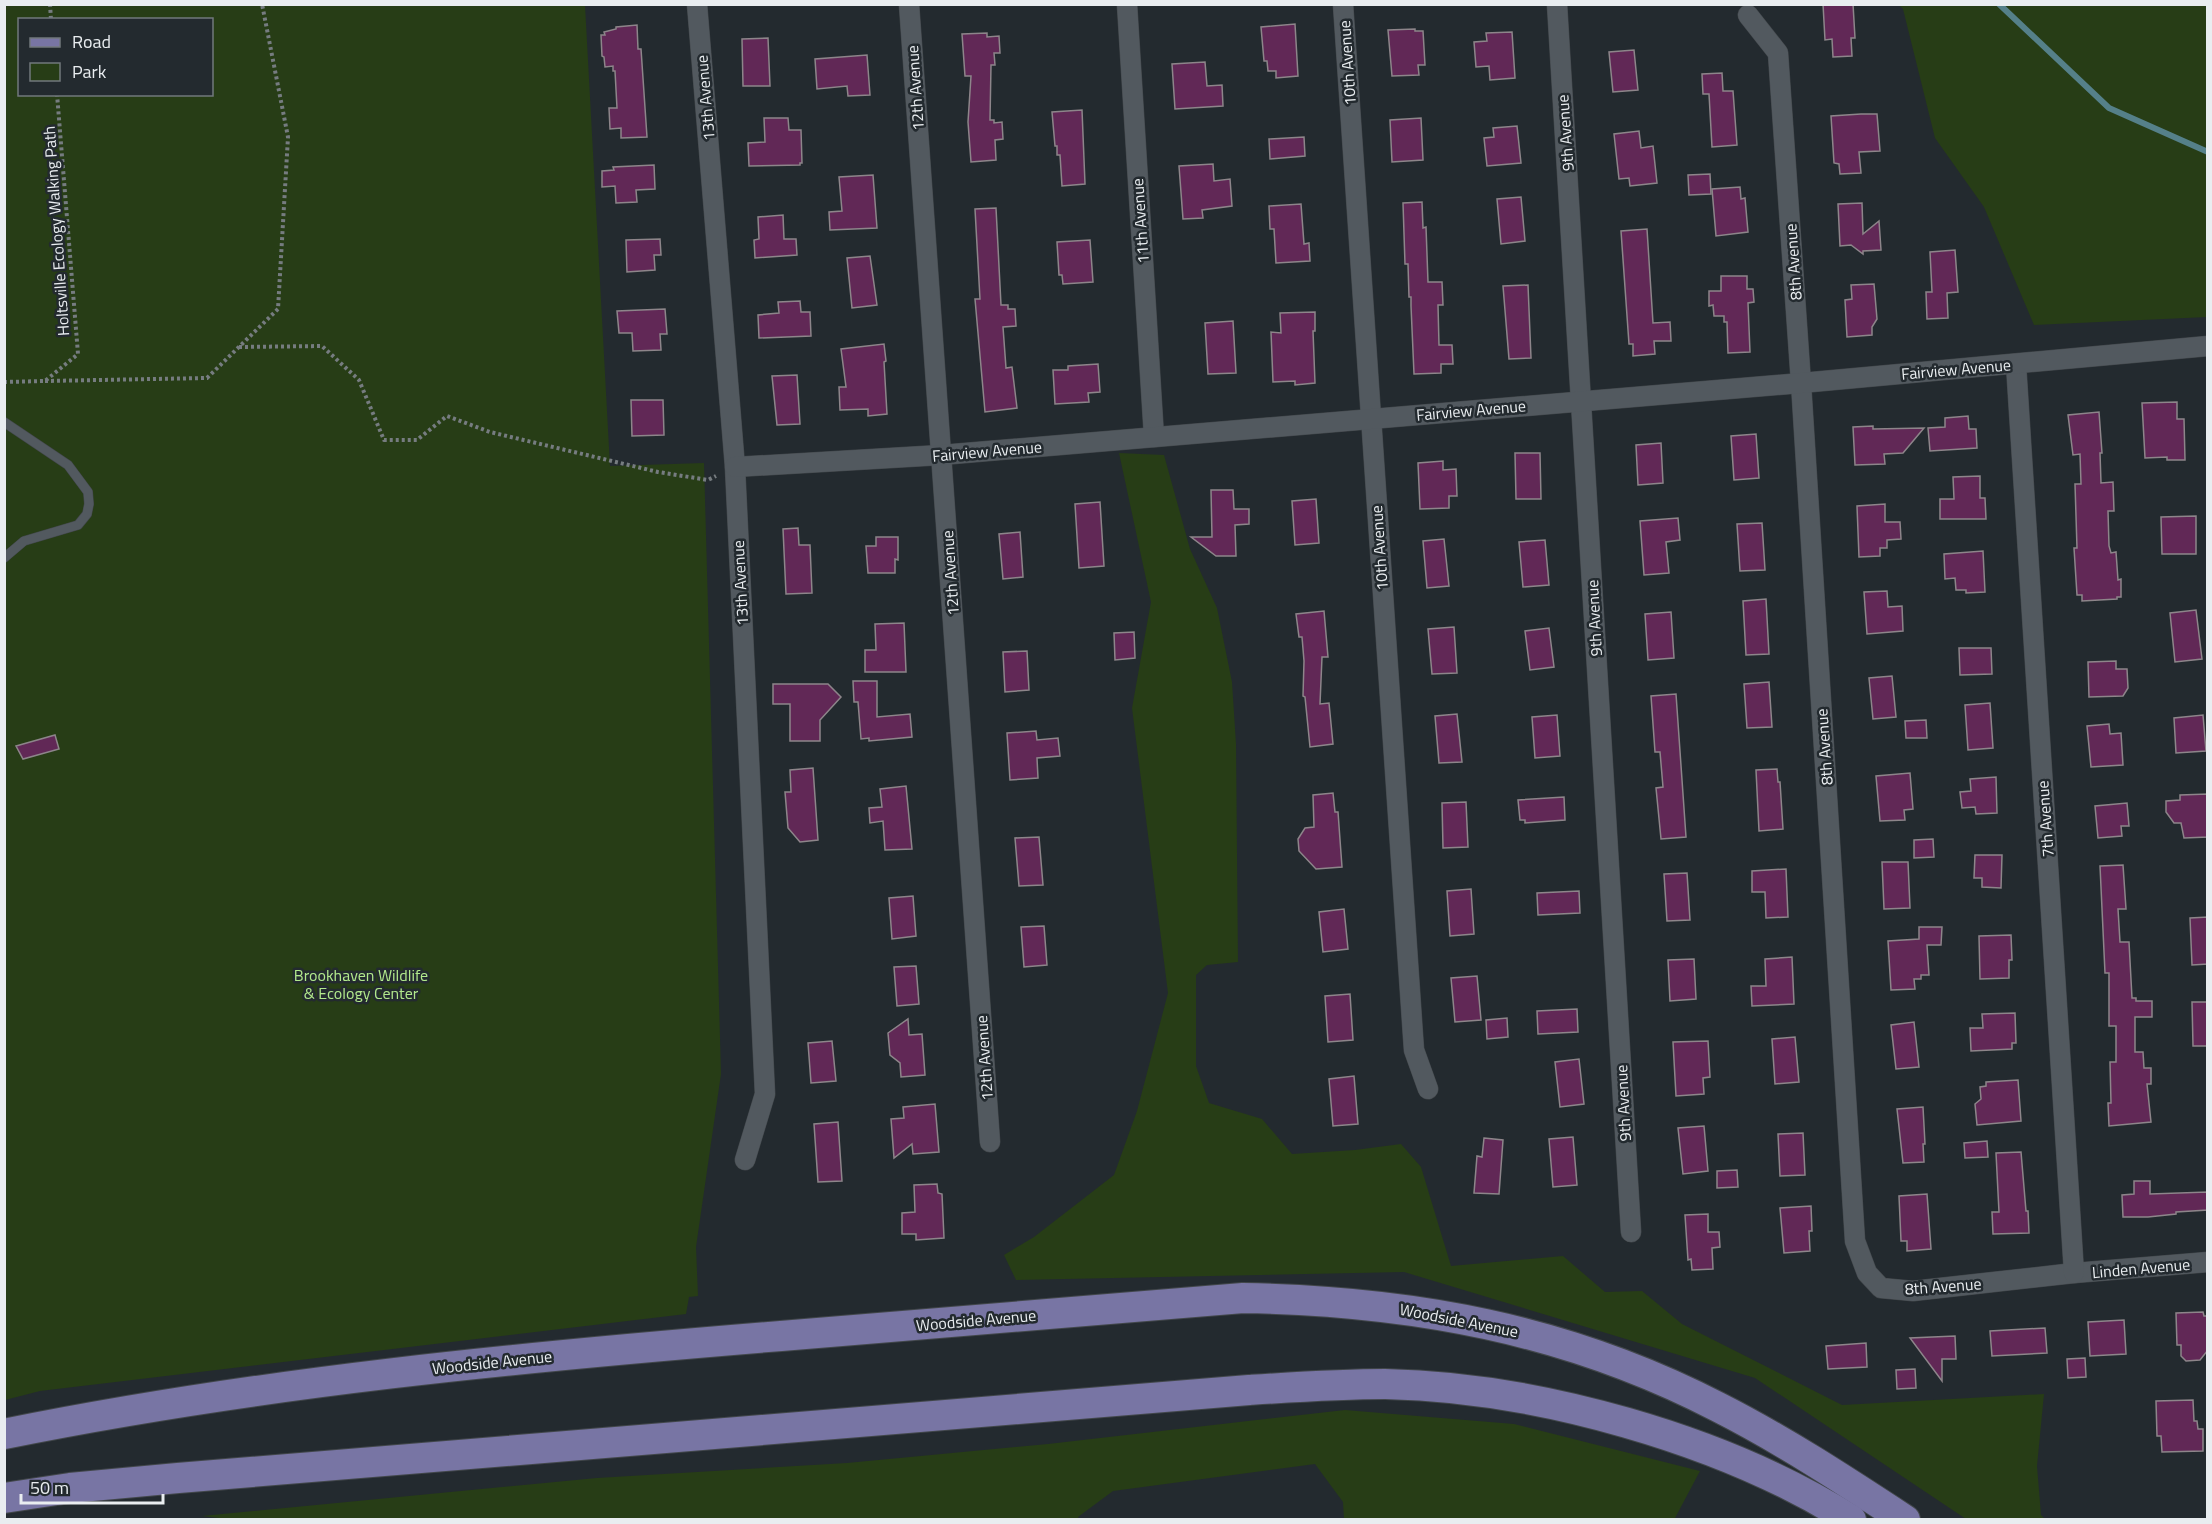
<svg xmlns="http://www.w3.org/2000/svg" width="2212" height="1524" font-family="'Titillium Web',sans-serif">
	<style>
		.green { fill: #273d16; fill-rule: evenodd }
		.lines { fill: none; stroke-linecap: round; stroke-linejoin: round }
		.stream { stroke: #558089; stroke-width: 6 }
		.building { fill: #612856; stroke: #8d858a; stroke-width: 1.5 }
		.lane-casing { stroke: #42474b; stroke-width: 10 }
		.street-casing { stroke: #42474b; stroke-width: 21 }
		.primary-casing { stroke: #42474b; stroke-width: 32 }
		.path { stroke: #767c80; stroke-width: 4; stroke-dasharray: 3 3; stroke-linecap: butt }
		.lane { stroke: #52595f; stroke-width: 9 }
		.street { stroke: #52595f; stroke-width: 20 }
		.primary { stroke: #7875a4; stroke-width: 30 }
		.labels { text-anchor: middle; stroke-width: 5; stroke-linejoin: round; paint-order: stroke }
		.street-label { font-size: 16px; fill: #e9edf0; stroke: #232a2f }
		.park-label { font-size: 16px; fill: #b2e98c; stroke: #232a2f }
	</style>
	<rect width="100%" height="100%" fill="#232a2f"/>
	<g class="green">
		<path d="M5 5H585L610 466 704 463 721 1074 696 1247 698 1296 689 1297 686 1314 40 1391 5 1400ZM20 20H212V94H20Z"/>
		<polygon points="1899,5 2207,5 2207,317 2034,325 1984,207 1935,138 1903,9"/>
		<polygon points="1119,453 1164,455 1190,549 1217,608 1232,682 1236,744 1238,962 1207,965 1196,975 1196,1066 1209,1103 1262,1119 1292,1154 1355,1150 1401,1144 1421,1167 1451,1266 1563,1256 1605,1292 1642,1291 1682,1324 1842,1405 2044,1394 2037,1466 2041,1515 2045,1519 1966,1519 1755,1378 1404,1272 1016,1280 1004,1255 1034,1237 1114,1175 1137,1111 1168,993 1132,708 1151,602"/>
		<polygon points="1345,1410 1514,1424 1700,1471 1674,1520 1344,1519 1343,1502 1315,1464 1113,1491 1078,1517 1079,1520 236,1520 202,1516 597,1478 847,1463 1048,1444"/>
	</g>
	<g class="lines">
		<polyline class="stream" points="1999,4 2109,108 2208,152"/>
	</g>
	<g class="building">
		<polygon points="1823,4 1853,4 1855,38 1851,38 1852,56 1833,57 1832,39 1825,40"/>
		<polygon points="1295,24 1298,76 1276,78 1276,71 1268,71 1267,61 1264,61 1261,27"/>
		<polygon points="637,25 638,49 641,49 647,137 621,138 621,128 610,129 609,108 617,108 615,71 613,71 613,66 605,67 604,57 602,56 601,35 605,35 604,32 616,29 616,27"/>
		<polygon points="1415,29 1415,31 1423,31 1425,65 1418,65 1419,75 1392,76 1388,30"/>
		<polygon points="1512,32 1515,78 1490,80 1489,66 1476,67 1474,42 1487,41 1486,33"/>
		<polygon points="987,33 987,37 999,36 1000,53 994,53 995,65 991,65 990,120 994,120 994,123 1002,122 1003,139 995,140 996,160 971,162 968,122 971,76 965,76 962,34"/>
		<polygon points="768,38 770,86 743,86 742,39"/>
		<polygon points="1634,50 1638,90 1613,92 1609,52"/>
		<polygon points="867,55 870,95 848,96 847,86 817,89 815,59"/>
		<polygon points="1205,62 1207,86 1222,85 1223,106 1175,109 1172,64"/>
		<polygon points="1722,73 1723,91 1733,91 1737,145 1712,147 1709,94 1703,94 1702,74"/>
		<polygon points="1082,110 1085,184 1062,186 1060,155 1057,155 1057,146 1055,146 1052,112"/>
		<polygon points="1861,114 1877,114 1880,151 1859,152 1861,173 1840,174 1839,164 1834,163 1831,116"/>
		<polygon points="764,118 788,118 789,130 801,130 802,163 800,163 800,165 749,166 748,143 765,142"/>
		<polygon points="1421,118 1423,160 1392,162 1390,120"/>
		<polygon points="1517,126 1521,163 1487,166 1484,138 1494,137 1493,128"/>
		<polygon points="1639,131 1641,148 1653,146 1657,183 1630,186 1629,178 1619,179 1614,134"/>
		<polygon points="1304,137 1305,156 1270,159 1269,139"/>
		<polygon points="1213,164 1214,181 1230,179 1232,206 1202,210 1203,218 1183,219 1179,166"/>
		<polygon points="654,165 655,189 636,190 637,202 616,203 615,186 602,187 602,171 614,170 613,167"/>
		<polygon points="1710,174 1711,194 1689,195 1688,175"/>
		<polygon points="873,175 877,228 830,230 829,212 842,211 839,177"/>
		<polygon points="1740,187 1741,199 1745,198 1748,232 1716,236 1712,189"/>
		<polygon points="1521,197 1525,241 1501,244 1497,199"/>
		<polygon points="1422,202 1423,228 1426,227 1428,282 1442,282 1443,305 1438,305 1439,345 1452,345 1453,364 1441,364 1441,373 1414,374 1411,306 1411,297 1409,297 1408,264 1405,264 1403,203"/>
		<polygon points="1862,203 1863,234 1879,221 1881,250 1863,251 1863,254 1851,245 1840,246 1838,204"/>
		<polygon points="1301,204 1304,244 1309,243 1310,261 1276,263 1274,229 1270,229 1269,206"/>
		<polygon points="996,208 1001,305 1008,305 1008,309 1015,309 1016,326 1003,327 1006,368 1012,367 1017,408 985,412 975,299 980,299 975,209"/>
		<polygon points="783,215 784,239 796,239 797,255 755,258 754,240 759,239 758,217"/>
		<polygon points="1647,229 1653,323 1670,322 1671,341 1654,341 1655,354 1633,356 1633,344 1629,344 1621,231"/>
		<polygon points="660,239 661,255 654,255 655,270 627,272 626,240"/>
		<polygon points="1090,240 1093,282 1063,284 1062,275 1059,275 1057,242"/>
		<polygon points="1955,250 1958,292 1947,293 1948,318 1927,319 1926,292 1932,292 1930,252"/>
		<polygon points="870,256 877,305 852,308 847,258"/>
		<polygon points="1721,276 1747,276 1747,289 1753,289 1754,302 1748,303 1750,352 1728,353 1727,322 1724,322 1724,316 1714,316 1713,305 1709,306 1709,291 1721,291"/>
		<polygon points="1874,284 1877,319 1872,327 1872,335 1847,337 1845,300 1852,299 1851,285"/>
		<polygon points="1528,285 1531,358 1509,359 1503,286"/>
		<polygon points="800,301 801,312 810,312 811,336 759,338 758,315 779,313 778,302"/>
		<polygon points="665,309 667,334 660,334 661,350 633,351 632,333 619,333 617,311"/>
		<polygon points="1315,312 1315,331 1313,331 1315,383 1295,385 1295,381 1273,382 1271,332 1281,333 1280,313"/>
		<polygon points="1233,321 1236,373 1208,374 1205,323"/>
		<polygon points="884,344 886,361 884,362 887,414 868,416 868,409 840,410 839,387 846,387 841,349"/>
		<polygon points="1098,364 1100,392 1088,393 1089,402 1055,404 1053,370 1068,370 1068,366"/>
		<polygon points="797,375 800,424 777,425 772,376"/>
		<polygon points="631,400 663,400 664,435 632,436"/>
		<polygon points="2177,402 2177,419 2184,419 2185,460 2167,460 2167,457 2145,458 2142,403"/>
		<polygon points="2099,412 2102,453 2100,453 2101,483 2113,482 2114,511 2108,511 2109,546 2111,553 2116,552 2118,580 2121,579 2121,597 2117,597 2117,599 2082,601 2082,595 2077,595 2074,548 2077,548 2075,484 2081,484 2080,454 2073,455 2068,415"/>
		<polygon points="1968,416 1969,429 1976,429 1977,448 1930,451 1928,428 1945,427 1945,418"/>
		<polygon points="1873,426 1873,429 1924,428 1903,453 1884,454 1885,464 1855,465 1853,427"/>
		<polygon points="1756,434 1759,478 1734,480 1731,436"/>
		<polygon points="1661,443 1663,483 1638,485 1636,445"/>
		<polygon points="1515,453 1540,453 1541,499 1516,499"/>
		<polygon points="1443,461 1443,470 1456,469 1457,496 1449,496 1449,508 1420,509 1418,463"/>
		<polygon points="1980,476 1980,498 1985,498 1986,519 1940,519 1940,499 1954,499 1953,477"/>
		<polygon points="1211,490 1233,490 1234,509 1249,509 1249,524 1235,525 1236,556 1216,556 1191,537 1212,537"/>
		<polygon points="1316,499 1319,543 1295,545 1292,501"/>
		<polygon points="1100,502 1104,566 1079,568 1075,504"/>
		<polygon points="1885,504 1885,522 1900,522 1901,539 1887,540 1887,548 1880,548 1880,556 1859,557 1857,506"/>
		<polygon points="2196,516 2196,554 2162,554 2161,517"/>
		<polygon points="1678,518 1680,540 1666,542 1669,573 1644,575 1640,521"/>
		<polygon points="1762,523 1765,570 1740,571 1737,524"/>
		<polygon points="798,528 799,545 810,545 812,593 786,594 783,529"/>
		<polygon points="1020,532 1023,577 1003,579 999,534"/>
		<polygon points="876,537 898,537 898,560 895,559 895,573 868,573 866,546 876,546"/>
		<polygon points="1444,539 1449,586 1427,588 1423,541"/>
		<polygon points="1545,540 1549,585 1523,587 1519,542"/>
		<polygon points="1983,551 1985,592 1966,593 1966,590 1956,590 1955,578 1945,579 1944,554"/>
		<polygon points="1887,591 1888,607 1902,606 1903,631 1867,634 1864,592"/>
		<polygon points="1766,599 1769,654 1746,655 1743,601"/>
		<polygon points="2196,610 2202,659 2175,662 2170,613"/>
		<polygon points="1324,611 1328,657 1322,657 1320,704 1329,703 1333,744 1310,747 1305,697 1303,696 1304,661 1302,637 1299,637 1296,614"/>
		<polygon points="1671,612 1674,658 1648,660 1645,614"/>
		<polygon points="904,623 906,672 865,672 865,650 876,650 875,624"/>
		<polygon points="1454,627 1457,673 1432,674 1428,629"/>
		<polygon points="1549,628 1554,667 1530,670 1525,631"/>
		<polygon points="1134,632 1135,658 1115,660 1114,633"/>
		<polygon points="1959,648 1991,648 1992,674 1960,675"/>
		<polygon points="1027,651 1029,690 1005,692 1003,652"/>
		<polygon points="2116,661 2116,669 2127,669 2128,688 2123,696 2089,697 2088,662"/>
		<polygon points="1892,676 1896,717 1873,719 1869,678"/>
		<polygon points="853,681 877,681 877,717 910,714 912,737 869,741 869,738 861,739 858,702 854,702"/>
		<polygon points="1769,682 1772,727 1747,728 1744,684"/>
		<polygon points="773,684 828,684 841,697 820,720 820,741 790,741 790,704 773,704"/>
		<polygon points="1676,694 1686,837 1661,839 1656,788 1663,787 1660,752 1655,752 1651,696"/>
		<polygon points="1990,703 1993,748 1968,750 1965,705"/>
		<polygon points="1457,714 1462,762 1439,763 1435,716"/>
		<polygon points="1557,715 1560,756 1535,758 1532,717"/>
		<polygon points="2203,715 2206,751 2176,753 2174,718"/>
		<polygon points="1926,720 1927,738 1906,738 1905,721"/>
		<polygon points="2109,724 2110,734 2121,733 2123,765 2091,767 2087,726"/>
		<polygon points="1036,731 1037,740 1058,738 1060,756 1037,758 1038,778 1010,780 1007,733"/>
		<polygon points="55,735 59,749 23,759 16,746"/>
		<polygon points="813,768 818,840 800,842 788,828 785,792 791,792 790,770"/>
		<polygon points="1777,769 1778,782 1780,782 1783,829 1759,831 1756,770"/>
		<polygon points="1910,773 1913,809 1904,810 1905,820 1880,821 1876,776"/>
		<polygon points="1996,777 1997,813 1976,814 1975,807 1962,808 1960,792 1971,791 1970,779"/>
		<polygon points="906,786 912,849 885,850 883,821 870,823 869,808 882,807 880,789"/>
		<polygon points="1333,793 1335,812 1338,812 1342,867 1316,869 1299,851 1298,839 1305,828 1314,827 1313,795"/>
		<polygon points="2208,794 2208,837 2184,838 2181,823 2174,823 2166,812 2166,801 2180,800 2180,795"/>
		<polygon points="1564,797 1565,820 1525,823 1525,820 1520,820 1518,800"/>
		<polygon points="1466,802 1468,847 1443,848 1442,803"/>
		<polygon points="2127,803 2129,826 2121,826 2122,836 2098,838 2095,806"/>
		<polygon points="1039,837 1043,885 1019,886 1015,838"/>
		<polygon points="1933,839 1934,857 1914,858 1914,840"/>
		<polygon points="1975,855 2002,855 2001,888 1982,887 1982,878 1974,878"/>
		<polygon points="1882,862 1908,862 1910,908 1884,909"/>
		<polygon points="2123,865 2126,909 2118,909 2120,942 2129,942 2132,998 2136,998 2136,1001 2152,1001 2152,1017 2135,1017 2135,1052 2143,1052 2144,1068 2151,1068 2151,1084 2147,1084 2151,1122 2109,1126 2108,1103 2111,1103 2110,1062 2116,1062 2116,1026 2109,1026 2109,973 2105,973 2100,866"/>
		<polygon points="1786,869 1788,917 1766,918 1765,892 1752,892 1752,871"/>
		<polygon points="1687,873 1690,920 1667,921 1664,874"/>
		<polygon points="1471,889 1474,934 1450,936 1447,891"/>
		<polygon points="1579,891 1580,913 1538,915 1537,893"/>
		<polygon points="913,896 916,936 892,939 889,898"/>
		<polygon points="1344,909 1348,949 1323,952 1319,912"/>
		<polygon points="2208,917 2208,964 2192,965 2190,918"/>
		<polygon points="1044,926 1047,965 1024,967 1021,927"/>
		<polygon points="1919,927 1942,927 1941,945 1927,945 1929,975 1921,975 1921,979 1914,979 1915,989 1891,990 1888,941 1919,939"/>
		<polygon points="2011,935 2012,960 2009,960 2009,978 1980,979 1979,936"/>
		<polygon points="1792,957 1794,1004 1752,1006 1751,986 1766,986 1765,959"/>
		<polygon points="1694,959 1696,999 1670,1001 1668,960"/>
		<polygon points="916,966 919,1004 897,1006 894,967"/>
		<polygon points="1477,976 1481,1020 1455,1022 1451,978"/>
		<polygon points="1350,994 1353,1040 1328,1042 1325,996"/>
		<polygon points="2192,1002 2208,1002 2208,1046 2193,1046"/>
		<polygon points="1577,1009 1578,1032 1538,1034 1537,1011"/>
		<polygon points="2015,1013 2016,1043 2012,1043 2012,1049 1971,1051 1970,1028 1983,1028 1982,1014"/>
		<polygon points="1507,1018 1508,1037 1487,1039 1486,1020"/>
		<polygon points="908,1019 909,1035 922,1034 925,1075 901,1077 900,1063 890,1055 888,1033"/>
		<polygon points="1914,1022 1919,1067 1896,1069 1891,1025"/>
		<polygon points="1795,1037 1799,1082 1775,1084 1772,1039"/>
		<polygon points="832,1041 836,1081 811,1083 808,1043"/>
		<polygon points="1708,1041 1710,1077 1703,1078 1704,1094 1676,1096 1673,1042"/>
		<polygon points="1579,1059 1584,1104 1560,1107 1555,1062"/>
		<polygon points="1354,1076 1358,1124 1333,1126 1329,1079"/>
		<polygon points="2018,1080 2021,1121 1977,1125 1975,1104 1981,1099 1980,1087 1986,1086 1986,1082"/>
		<polygon points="935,1104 939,1152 913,1154 912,1144 894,1158 891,1119 904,1118 903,1107"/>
		<polygon points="1923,1107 1925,1144 1923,1144 1924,1162 1903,1163 1897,1109"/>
		<polygon points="838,1122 842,1181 818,1182 814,1124"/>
		<polygon points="1704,1126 1708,1171 1683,1174 1678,1128"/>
		<polygon points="1803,1133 1805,1175 1780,1176 1778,1134"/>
		<polygon points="1573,1137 1577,1185 1553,1187 1549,1139"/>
		<polygon points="1484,1138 1503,1140 1499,1194 1474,1193 1477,1156 1482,1157"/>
		<polygon points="1987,1141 1988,1157 1965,1158 1964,1143"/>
		<polygon points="2021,1152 2026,1211 2028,1211 2029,1233 1993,1234 1992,1212 1999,1212 1996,1153"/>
		<polygon points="1737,1170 1738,1187 1717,1188 1717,1171"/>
		<polygon points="2134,1181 2150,1181 2150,1194 2208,1192 2208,1210 2176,1212 2176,1214 2148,1217 2123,1217 2122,1195 2134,1194"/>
		<polygon points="937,1184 938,1193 942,1194 944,1238 916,1240 916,1234 902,1234 902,1213 915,1212 914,1185"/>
		<polygon points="1927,1194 1931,1249 1907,1251 1907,1241 1901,1241 1899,1196"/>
		<polygon points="1811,1206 1812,1231 1809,1231 1810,1251 1784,1253 1780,1208"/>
		<polygon points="1708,1214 1708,1232 1719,1232 1720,1247 1712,1248 1713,1269 1692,1270 1691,1259 1688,1260 1685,1215"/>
		<polygon points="2203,1312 2204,1316 2208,1316 2208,1350 2200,1360 2186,1361 2181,1356 2181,1345 2177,1345 2176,1313"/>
		<polygon points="2124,1320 2126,1354 2090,1356 2088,1322"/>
		<polygon points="2045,1328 2047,1353 1992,1356 1990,1331"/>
		<polygon points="1955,1336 1956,1359 1942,1359 1942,1381 1910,1338"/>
		<polygon points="1866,1343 1867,1367 1828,1369 1826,1346"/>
		<polygon points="2085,1358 2086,1377 2068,1378 2067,1359"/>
		<polygon points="1915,1369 1916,1388 1897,1389 1896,1370"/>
		<polygon points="2193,1400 2194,1421 2197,1421 2198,1429 2203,1429 2203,1451 2162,1452 2161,1436 2157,1436 2156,1401"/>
	</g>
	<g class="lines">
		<g class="lane-casing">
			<polyline id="lane" points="4,422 68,465 88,492 89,504 87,514 78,525 24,541 4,558"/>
		</g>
		<g class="street-casing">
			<g id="street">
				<polyline points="697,4 735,467 765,1094 745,1160"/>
				<polyline points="909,4 990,1142"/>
				<polyline points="1127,4 1154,437"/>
				<polyline points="1343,4 1413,1036 1414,1050 1428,1089"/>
				<polyline points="1557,4 1631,1232"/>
				<polyline points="1748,15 1778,53 1801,383 1855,1241 1867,1273 1881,1288 1913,1291 2074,1273 2208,1262"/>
				<polyline points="2016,364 2074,1273"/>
				<polyline points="735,467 941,455 1801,383 2208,346"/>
			</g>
		</g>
		<g class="primary-casing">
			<g id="primary">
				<path d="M4 1434C261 1382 521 1357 781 1336 935 1323 1089 1310 1243 1298 1412 1301 1567 1329 1718 1407 1783 1440 1844 1480 1905 1520"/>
				<path d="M4 1498 70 1488 178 1478 1249 1390C1295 1387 1340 1384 1385 1384 1536 1387 1723 1439 1851 1520"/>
			</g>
		</g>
		<g class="path">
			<polyline points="50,4 51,20"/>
			<polyline points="239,347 322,346 359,380 384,440 417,440 447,416 490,432 658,472 708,480 716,476"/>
			<polyline points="45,381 207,378 278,309 288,137 262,4"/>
			<polyline points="4,382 45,381 78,354 57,94"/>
		</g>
		<use href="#lane" class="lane"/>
		<use href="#street" class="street"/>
		<use href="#primary" class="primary"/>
	</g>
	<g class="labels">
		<g class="street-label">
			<text transform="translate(1347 63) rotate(-94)" y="6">10th Avenue</text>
			<text transform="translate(915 88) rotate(-94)" y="6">12th Avenue</text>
			<text transform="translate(705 98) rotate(-95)" y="6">13th Avenue</text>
			<text transform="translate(1565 133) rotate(-94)" y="6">9th Avenue</text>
			<text transform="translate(1140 221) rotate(-94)" y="6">11th Avenue</text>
			<text transform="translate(56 231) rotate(-94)" y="6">Holtsville Ecology Walking Path</text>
			<text transform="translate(1793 262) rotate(-94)" y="6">8th Avenue</text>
			<text transform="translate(1956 369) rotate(-5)" y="6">Fairview Avenue</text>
			<text transform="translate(1471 410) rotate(-5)" y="6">Fairview Avenue</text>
			<text transform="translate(987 451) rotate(-5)" y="6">Fairview Avenue</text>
			<text transform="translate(1379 548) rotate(-94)" y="6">10th Avenue</text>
			<text transform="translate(950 573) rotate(-94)" y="6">12th Avenue</text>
			<text transform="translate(740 583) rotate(-93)" y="6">13th Avenue</text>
			<text transform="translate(1594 618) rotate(-93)" y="6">9th Avenue</text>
			<text transform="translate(1824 747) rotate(-94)" y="6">8th Avenue</text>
			<text transform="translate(2045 819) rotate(-94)" y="6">7th Avenue</text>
			<text transform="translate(984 1058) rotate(-94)" y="6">12th Avenue</text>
			<text transform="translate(1623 1103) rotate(-93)" y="6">9th Avenue</text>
			<text transform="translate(2141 1268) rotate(-5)" y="6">Linden Avenue</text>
			<text transform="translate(1943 1286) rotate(-4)" y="6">8th Avenue</text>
			<text transform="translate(976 1320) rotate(-5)" y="6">Woodside Avenue</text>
			<text transform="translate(1459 1320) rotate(11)" y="6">Woodside Avenue</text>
			<text transform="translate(492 1362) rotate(-6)" y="6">Woodside Avenue</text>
		</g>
		<g class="park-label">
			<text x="361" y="981">Brookhaven Wildlife<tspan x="361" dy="18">&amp; Ecology Center</tspan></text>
		</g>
	</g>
	<rect width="2212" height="1524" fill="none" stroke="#e9edf0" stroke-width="12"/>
	<rect x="18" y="18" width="195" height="78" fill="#232a2f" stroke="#72787c" stroke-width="1.5"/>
	<rect x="30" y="38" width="30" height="9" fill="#7875a4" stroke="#72787c" stroke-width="1.5"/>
	<text x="72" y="48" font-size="18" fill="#e9edf0">Road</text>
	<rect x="30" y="63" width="30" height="18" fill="#273d16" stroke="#72787c" stroke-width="1.5"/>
	<text x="72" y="78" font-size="18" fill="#e9edf0">Park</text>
	<path d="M21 1494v9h142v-9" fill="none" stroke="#e9edf0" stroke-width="3"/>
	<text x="30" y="1494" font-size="18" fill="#e9edf0" stroke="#232a2f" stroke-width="4.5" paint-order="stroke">50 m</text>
</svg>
